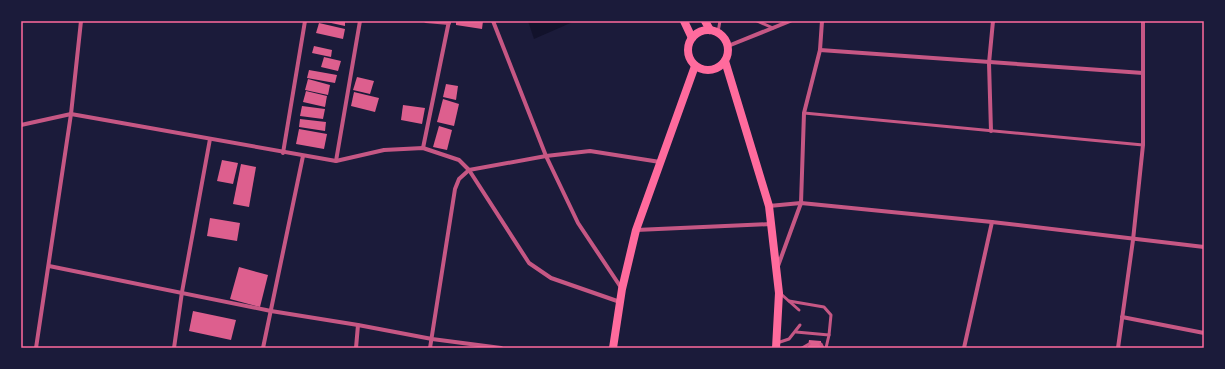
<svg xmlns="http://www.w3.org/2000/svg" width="1225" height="369" font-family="Figtree,sans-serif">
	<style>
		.water { fill: #12122b }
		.building { fill: #dd5f8e }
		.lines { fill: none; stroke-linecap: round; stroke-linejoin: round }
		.service { stroke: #c65784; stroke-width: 3 }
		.minor { stroke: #c65784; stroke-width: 4 }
		.secondary { stroke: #ff6b9d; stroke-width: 8 }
		.neatline { fill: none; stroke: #ff6b9d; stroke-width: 1.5 }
	</style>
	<rect width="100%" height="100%" fill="#1b1b3a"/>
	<polygon class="water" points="528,21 575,21 534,39"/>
	<g class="building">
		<polygon points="322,21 345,21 345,26"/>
		<polygon points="456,21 483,21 482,29 456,25"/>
		<polygon points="319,23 345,29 343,39 316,33"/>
		<polygon points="314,46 332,50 331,57 312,53"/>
		<polygon points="324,57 341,61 338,71 321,67"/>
		<polygon points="309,70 337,75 335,83 307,78"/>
		<polygon points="357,77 374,81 370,94 353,90"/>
		<polygon points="308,79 330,85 328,95 305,90"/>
		<polygon points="446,84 458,86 456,100 443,97"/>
		<polygon points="306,91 327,96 325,107 303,102"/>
		<polygon points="354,92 379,98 375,112 351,106"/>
		<polygon points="443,99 459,104 454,126 437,122"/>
		<polygon points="403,105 425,108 422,124 401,120"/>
		<polygon points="302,106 325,109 323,119 300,116"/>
		<polygon points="300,119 326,122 325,131 299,127"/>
		<polygon points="439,126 452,130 447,150 433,147"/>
		<polygon points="299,129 327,134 324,149 296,144"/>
		<polygon points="222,160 238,163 233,184 217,181"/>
		<polygon points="241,164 256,167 249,207 233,204"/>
		<polygon points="210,218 240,223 237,241 207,236"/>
		<polygon points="239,267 268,275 260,307 230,299"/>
		<polygon points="193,311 236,320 231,340 189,331"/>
		<polygon points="809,340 821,341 821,348 808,347"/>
	</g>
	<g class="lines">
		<g class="service">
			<polyline points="757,21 773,28"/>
			<polyline points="718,32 720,21"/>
			<polyline points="804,113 1143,145"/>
			<polyline points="781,294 799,310"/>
			<polyline points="789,301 824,307 831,315 829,335 796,332"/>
			<polyline points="777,343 789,339 800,325"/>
			<polyline points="821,344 823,348"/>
			<polyline points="802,348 809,344"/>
			<polyline points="826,348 829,335"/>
		</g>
		<g class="minor">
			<polyline points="426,21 449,23"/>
			<polyline points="493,21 546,156 578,223 622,289"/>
			<polyline points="728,46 790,21"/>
			<polyline points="820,50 1143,73"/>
			<polyline points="21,125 71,114 336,161 384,150 423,148 459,160 469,170 529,263 551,278 620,302"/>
			<polyline points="991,131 989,63 993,21"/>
			<polyline points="423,148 449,21"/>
			<polyline points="283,153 305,21"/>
			<polyline points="336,161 360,21"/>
			<polyline points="469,170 546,156 590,151 660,162"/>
			<polyline points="769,206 801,203 992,222 1204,247"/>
			<polyline points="636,230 771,224"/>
			<polyline points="49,266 271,311 358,325 432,339 501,348"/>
			<polyline points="778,266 801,203 804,113 820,50 822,21"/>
			<polyline points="1122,317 1204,333"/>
			<polyline points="36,348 71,114 81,21"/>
			<polyline points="174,348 182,292 210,139"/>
			<polyline points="263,348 303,156"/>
			<polyline points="356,348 358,325"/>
			<polyline points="430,348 455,189 459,179 469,170"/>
			<polyline points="964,348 992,222"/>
			<polyline points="1118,348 1133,240 1143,145 1143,21"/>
		</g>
		<g class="secondary">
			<polyline points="684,21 692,38"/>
			<polyline points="705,21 710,30"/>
			<circle cx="708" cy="50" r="20"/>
			<polyline points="725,61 769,206 779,293 776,348"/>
			<polyline points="613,348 622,289 636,230 695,66"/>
		</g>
	</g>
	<rect width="1225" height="369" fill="none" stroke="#1b1b3a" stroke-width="44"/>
	<rect x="22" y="22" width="1181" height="325" class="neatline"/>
</svg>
